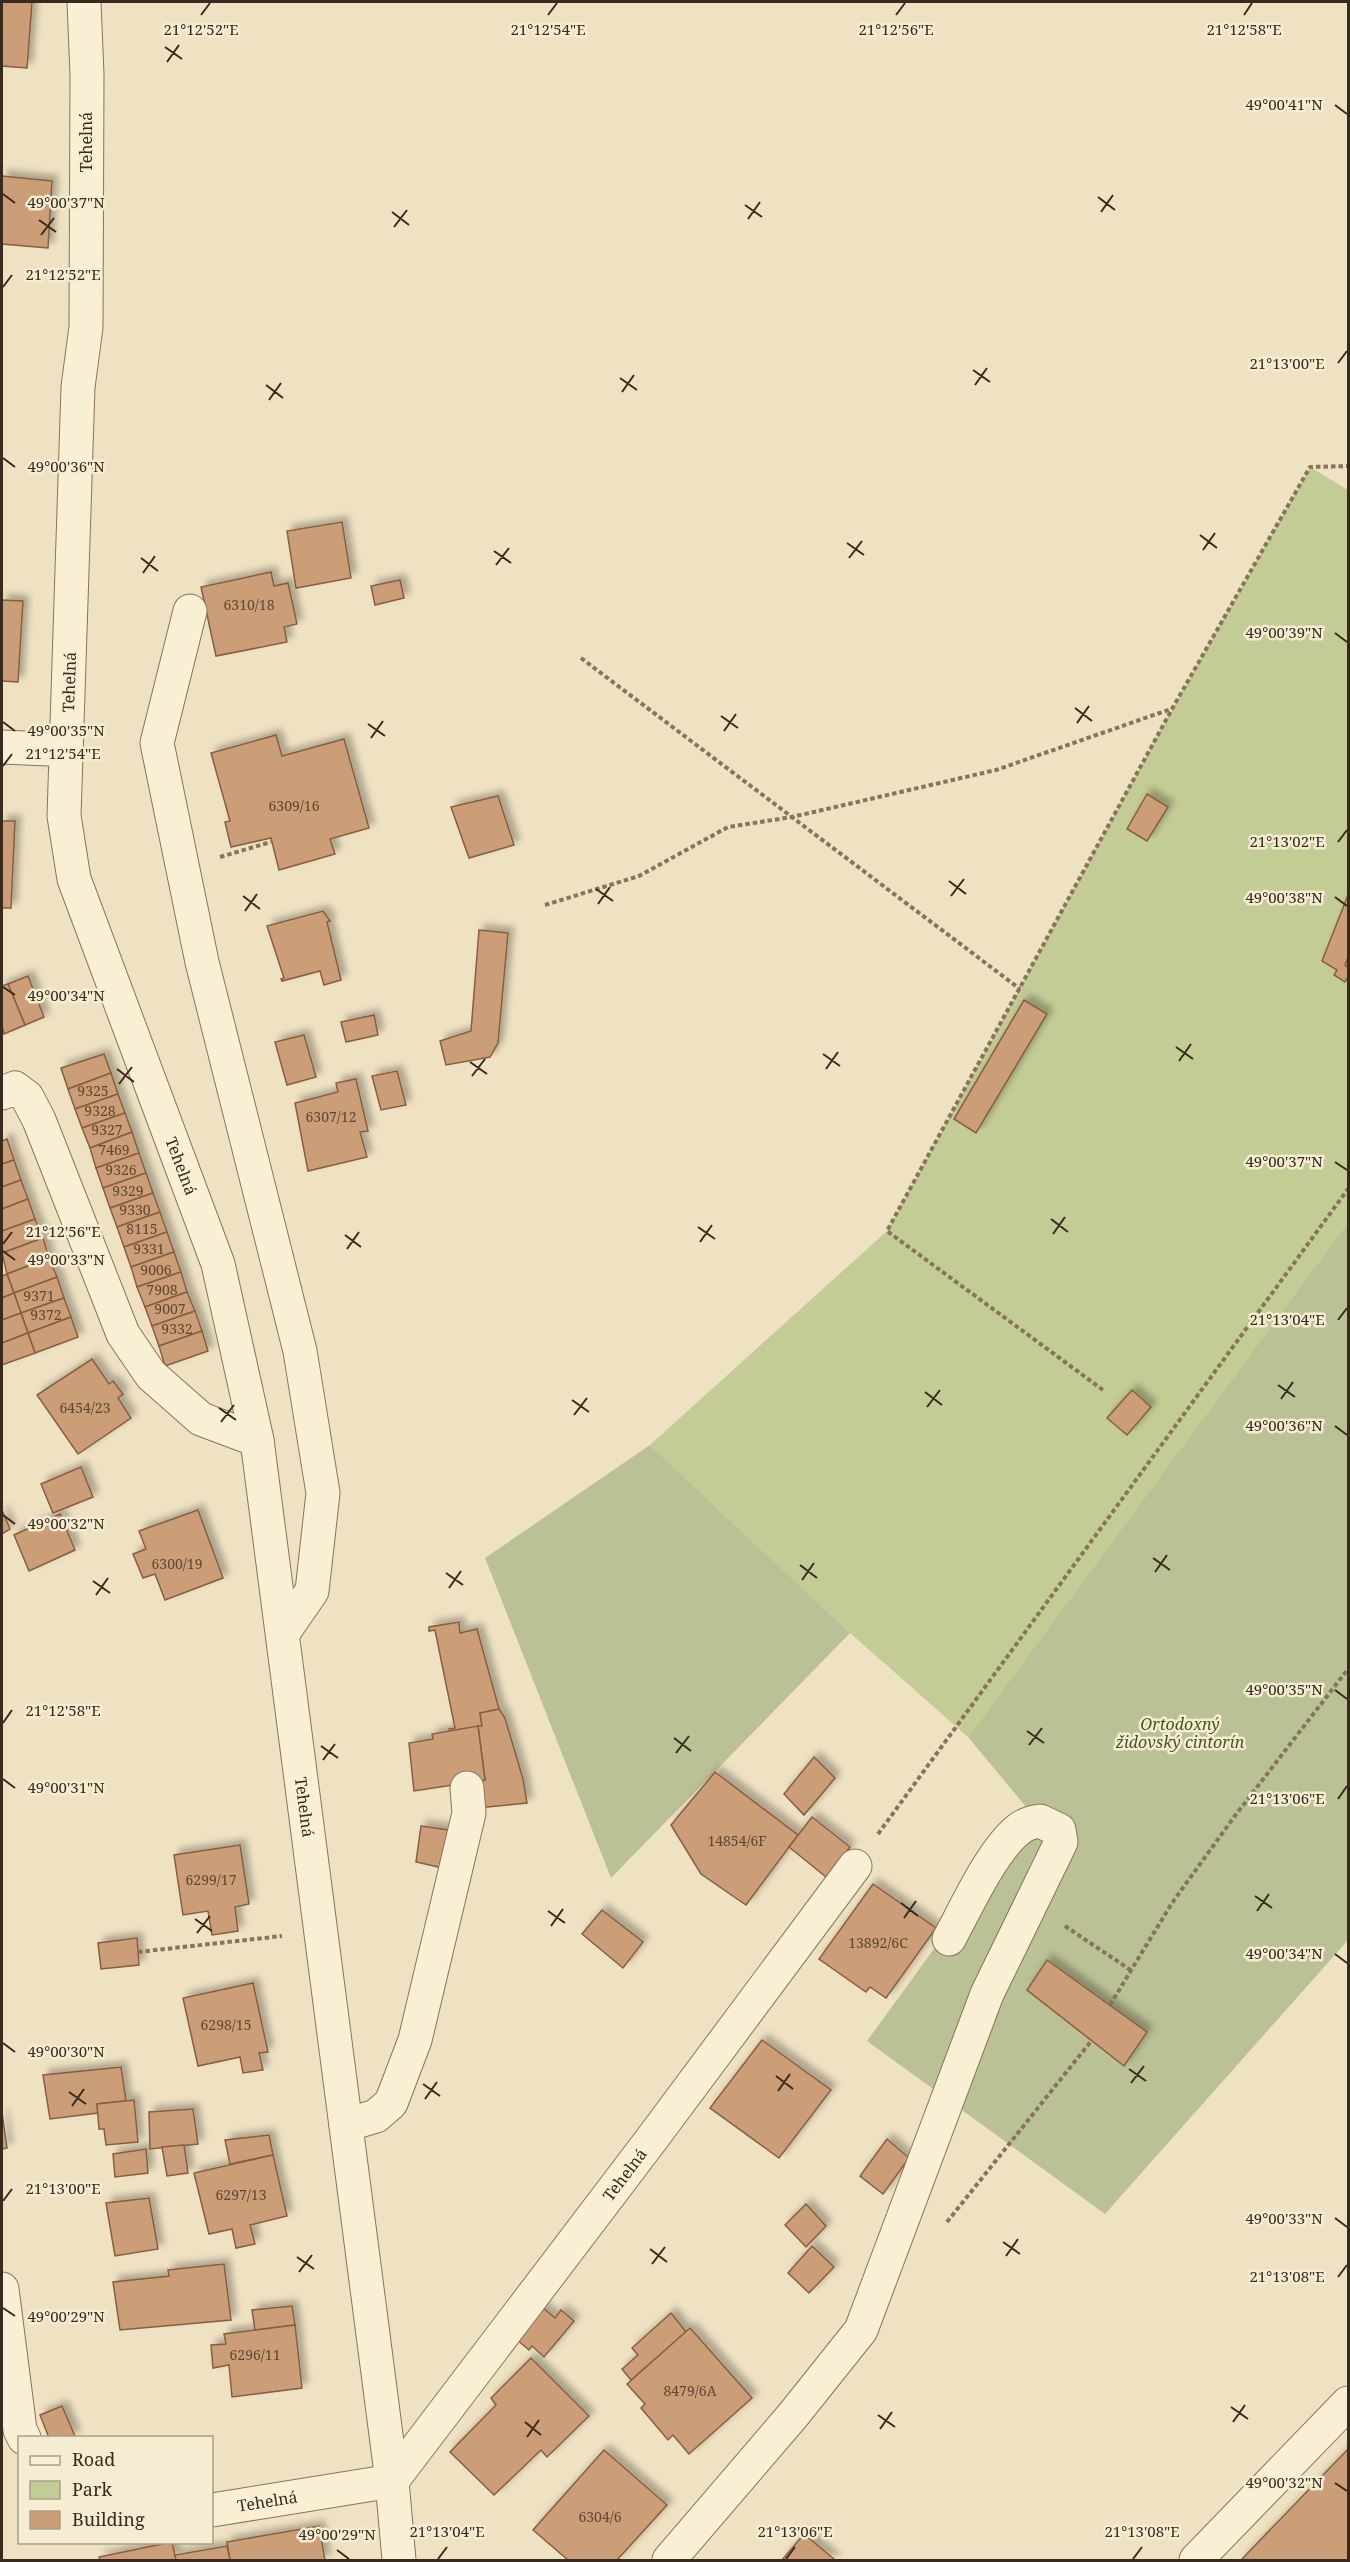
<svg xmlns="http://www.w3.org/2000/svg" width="1350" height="2562" font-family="'Noto Serif',serif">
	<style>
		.green { fill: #c4cc96 }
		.cemetery { fill: #bac195 }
		.building { fill: #cc9e78; stroke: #875e3f; stroke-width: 1.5; filter: url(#shadow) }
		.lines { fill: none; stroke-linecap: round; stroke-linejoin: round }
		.minor-casing { stroke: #887459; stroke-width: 35 }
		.path { stroke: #887459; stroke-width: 4; stroke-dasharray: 4.5 3; stroke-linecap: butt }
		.minor { stroke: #f9efd5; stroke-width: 33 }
		.ticks { fill: none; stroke: #382b1e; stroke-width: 2 }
		.labels { text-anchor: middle; stroke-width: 5; stroke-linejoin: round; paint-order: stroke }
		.number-label { font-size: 14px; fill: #5d4834 }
		.street-label { font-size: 16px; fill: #382b1e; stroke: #f5ecd2 }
		.park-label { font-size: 16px; font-style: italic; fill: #465424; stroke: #f5ecd2 }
		.ticks-label { font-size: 15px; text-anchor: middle; fill: #382b1e; stroke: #f5ecd2; stroke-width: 5; stroke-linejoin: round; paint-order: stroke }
	</style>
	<defs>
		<filter id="shadow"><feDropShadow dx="5.5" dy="-5.5" stdDeviation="3" flood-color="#0004"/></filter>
	</defs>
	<rect width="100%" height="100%" fill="#eee2c2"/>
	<polygon class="green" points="1310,467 1348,490 1348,1222 968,1737 850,1633 650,1445 887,1231 1172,709"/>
	<g class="cemetery">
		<polygon points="1348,1222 1348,1940 1105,2214 867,2041 1032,1814 968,1737"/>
		<polygon points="650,1445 850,1633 611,1878 485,1558"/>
	</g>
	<g class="building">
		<polygon points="2,2 32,2 27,68 2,66"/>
		<polygon points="2,176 52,181 48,248 2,244"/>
		<polygon points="342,522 351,578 296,588 287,531"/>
		<polygon points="271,572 274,586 288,583 297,624 284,627 287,642 216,656 201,587"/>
		<polygon points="400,580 404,598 375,605 371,586"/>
		<polygon points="2,600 23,601 18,682 2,681"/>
		<polygon points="276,735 282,756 344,739 369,828 330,839 335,854 279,870 271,838 231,847 225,822 230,821 211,753"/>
		<polygon points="1147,794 1168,807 1147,841 1127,829"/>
		<polygon points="498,796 514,845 469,858 451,807"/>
		<polygon points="2,821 15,821 11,908 2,908"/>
		<polygon points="1348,895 1348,957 1345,965 1348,968 1348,977 1345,982 1334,975 1337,970 1322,961"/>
		<polygon points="323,911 330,921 327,922 341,980 324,985 320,971 282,981 281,979 284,978 267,926"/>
		<polygon points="479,930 508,933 498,1043 490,1057 446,1065 440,1041 471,1031"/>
		<polygon points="28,976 44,1017 25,1025 8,984"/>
		<polygon points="8,984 25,1025 4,1034 2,1026 2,986"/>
		<polygon points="1024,1000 1047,1014 976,1133 954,1119"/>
		<polygon points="374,1015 378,1035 346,1042 341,1022"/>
		<polygon points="304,1035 316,1077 287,1085 275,1042"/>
		<polygon points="104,1054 111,1073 68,1089 61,1068"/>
		<polygon points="397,1071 406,1105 381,1110 372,1076"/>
		<polygon points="111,1073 118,1094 75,1109 68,1089"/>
		<polygon points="356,1079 368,1131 360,1132 367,1157 308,1171 295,1103 338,1092 336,1083"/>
		<polygon points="118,1094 125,1113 82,1128 75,1109"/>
		<polygon points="125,1113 132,1132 90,1148 82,1128"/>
		<polygon points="132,1132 139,1153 96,1168 90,1148"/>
		<polygon points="7,1139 14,1160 2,1164 2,1141"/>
		<polygon points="139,1153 146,1173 103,1188 96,1168"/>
		<polygon points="14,1160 21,1180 2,1187 2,1164"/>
		<polygon points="146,1173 153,1193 110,1208 103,1188"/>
		<polygon points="21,1180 28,1199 2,1209 2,1187"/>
		<polygon points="153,1193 160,1212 117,1227 110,1208"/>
		<polygon points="28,1199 35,1219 2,1231 2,1209"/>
		<polygon points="160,1212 167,1232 124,1247 117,1227"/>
		<polygon points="35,1219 43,1238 2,1253 2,1231"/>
		<polygon points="167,1232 174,1252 131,1267 124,1247"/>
		<polygon points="43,1238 49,1258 7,1274 2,1253"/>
		<polygon points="174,1252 181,1272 137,1287 131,1267"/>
		<polygon points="49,1258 57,1277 14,1293 7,1274"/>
		<polygon points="181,1272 187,1292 145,1307 137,1287"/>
		<polygon points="7,1274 14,1293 2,1298 2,1276"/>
		<polygon points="57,1277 64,1298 21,1313 14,1293"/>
		<polygon points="187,1292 195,1311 152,1326 145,1307"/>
		<polygon points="14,1293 21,1313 2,1320 2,1298"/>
		<polygon points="64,1298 71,1317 28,1333 21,1313"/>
		<polygon points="195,1311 202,1331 159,1346 152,1326"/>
		<polygon points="21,1313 28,1333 2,1343 2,1320"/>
		<polygon points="71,1317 78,1337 35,1353 28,1333"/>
		<polygon points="202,1331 208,1351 165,1366 159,1346"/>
		<polygon points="28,1333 35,1353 2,1365 2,1343"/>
		<polygon points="92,1359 109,1384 113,1381 123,1394 118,1398 131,1418 78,1454 37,1395"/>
		<polygon points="1132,1390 1151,1407 1127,1435 1107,1418"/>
		<polygon points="81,1467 93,1497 53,1513 41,1484"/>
		<polygon points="2,1510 10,1529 2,1534"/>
		<polygon points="198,1510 223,1578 165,1600 155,1574 143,1578 133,1554 146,1549 139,1531"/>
		<polygon points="60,1514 75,1550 29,1571 14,1535"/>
		<polygon points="459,1622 460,1633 477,1629 499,1709 480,1713 482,1726 450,1731 449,1729 455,1728 435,1630 429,1631 429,1627"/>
		<polygon points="499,1709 505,1718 523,1779 527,1803 478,1808 475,1782 485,1780 478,1726 482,1726 480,1713"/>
		<polygon points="478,1726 485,1780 414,1791 409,1743 433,1739 432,1734"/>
		<polygon points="814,1757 835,1778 804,1815 784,1794"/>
		<polygon points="715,1772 798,1835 746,1905 701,1874 671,1825"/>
		<polygon points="812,1817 850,1847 826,1877 789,1847"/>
		<polygon points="421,1826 449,1830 443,1868 416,1862"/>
		<polygon points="240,1845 249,1904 235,1907 238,1931 212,1935 208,1911 183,1915 174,1855"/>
		<polygon points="873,1884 936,1928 886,1998 870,1987 866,1992 819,1959"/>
		<polygon points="602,1910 643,1942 623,1968 582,1934"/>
		<polygon points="137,1938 139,1965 101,1969 98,1943"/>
		<polygon points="1047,1960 1147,2032 1124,2066 1027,1990"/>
		<polygon points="253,1983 268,2052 259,2053 263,2070 243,2073 240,2057 198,2066 183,1998"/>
		<polygon points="762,2040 831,2090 779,2158 710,2108"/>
		<polygon points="121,2067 126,2101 97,2104 98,2113 50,2119 43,2075"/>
		<polygon points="134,2100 138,2142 106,2145 104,2129 99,2129 97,2104"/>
		<polygon points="193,2109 198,2144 150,2149 149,2112"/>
		<polygon points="2,2113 7,2148 2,2149"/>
		<polygon points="269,2135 273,2155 230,2164 225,2140"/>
		<polygon points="887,2139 909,2158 883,2194 860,2176"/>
		<polygon points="184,2145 188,2173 167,2176 162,2147"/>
		<polygon points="146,2149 148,2173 115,2177 113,2154"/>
		<polygon points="273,2155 287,2216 250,2225 255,2244 236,2248 232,2229 209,2234 194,2173"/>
		<polygon points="149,2198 158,2249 115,2256 106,2203"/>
		<polygon points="806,2204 826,2226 806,2247 785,2225"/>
		<polygon points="812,2246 834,2267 809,2293 788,2273"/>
		<polygon points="224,2264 231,2320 120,2330 113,2282 169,2276 168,2270"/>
		<polygon points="292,2306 295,2325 255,2330 252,2310"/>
		<polygon points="542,2307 555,2318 561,2310 574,2321 544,2357 532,2346 529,2350 516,2339"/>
		<polygon points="671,2313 686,2332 631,2380 622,2369 638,2355 632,2348"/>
		<polygon points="295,2325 302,2388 232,2397 229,2365 213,2368 211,2345 226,2344 224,2334"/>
		<polygon points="690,2328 752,2398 689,2454 673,2435 668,2440 641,2408 645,2404 627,2384"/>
		<polygon points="531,2358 589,2416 547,2457 541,2450 494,2495 450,2452 496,2405 491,2398"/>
		<polygon points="62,2406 75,2436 49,2438 40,2415"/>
		<polygon points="1348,2449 1348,2560 1241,2560"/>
		<polygon points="604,2450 667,2505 617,2560 568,2560 533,2530"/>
		<polygon points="319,2526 325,2560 230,2560 227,2542"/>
		<polygon points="804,2534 834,2559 833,2560 782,2560"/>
		<polygon points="172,2542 176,2560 100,2560 99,2557"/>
		<polygon points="227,2546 230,2560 176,2560 175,2555"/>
	</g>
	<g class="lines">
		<g class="minor-casing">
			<g id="minor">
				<path id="s1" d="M84 2 87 75 86 327 78 387 64 816 74 879 218 1264 257 1440 392 2481 399 2560"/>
				<polyline points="190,611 157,743 202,962 300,1351 323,1493 312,1591 283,1633"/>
				<polyline points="2,747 48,749 66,746"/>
				<polyline points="2,1093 15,1088 27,1097 39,1120 123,1334 151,1375 201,1419 257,1440"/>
				<polyline points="346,2125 376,2116 391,2103 415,2040 469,1813 467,1788"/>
				<polyline points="2,2289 20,2430 24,2438"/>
				<path id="s2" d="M212 2510 392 2481 651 2140 855 1866"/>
				<path d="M669 2560 794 2414 861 2330 987 1994 1061 1842 1059 1830 1040 1821C1033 1822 1025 1824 1019 1829 992 1850 966 1908 949 1939"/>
				<polyline points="1196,2560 1348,2403"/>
			</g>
		</g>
		<g class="path">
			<polyline points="581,658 1020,989"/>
			<polyline points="220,857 271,842"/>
			<polyline points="545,905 639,876 728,827 792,817 996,770 1171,709"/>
			<polyline points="1103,1390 887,1231 1172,709 1310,467 1348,466"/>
			<polyline points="878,1834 1348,1189"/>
			<polyline points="1065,1926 1132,1971"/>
			<polyline points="138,1952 282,1936"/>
			<polyline points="1110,2005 1172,1903 1234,1817 1348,1669"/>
			<polyline points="947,2222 1092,2040"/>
		</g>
		<use href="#minor" class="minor"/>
	</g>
	<path class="ticks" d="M201 15 210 3M548 15 557 3M896 15 905 3M1244 15 1252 3M165 47 182 59M167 62 179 45M1335 105 1347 114M3 194 15 203M1098 197 1115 210M745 205 762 217M392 212 409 225M1101 212 1113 195M748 219 760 202M39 220 56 232M394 227 407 210M41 235 54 218M3 287 12 275M1338 363 1347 351M973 370 990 382M620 378 637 390M266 385 283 398M975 385 987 368M622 392 634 375M269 400 281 383M3 458 15 467M1200 535 1217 548M847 543 864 555M1203 550 1215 533M494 551 511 563M141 558 158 571M849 558 862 541M496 565 509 548M143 573 155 556M1335 633 1347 642M1075 708 1092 721M721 716 738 728M3 722 15 731M1077 723 1089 706M368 724 385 736M724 731 736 714M371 738 383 721M3 766 12 754M1338 842 1347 830M949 881 966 894M596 889 613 901M243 896 260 909M951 896 964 879M1335 897 1347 906M598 904 610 887M245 911 257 894M3 987 15 995M1176 1047 1193 1059M823 1054 840 1066M1179 1061 1191 1044M470 1062 487 1074M117 1069 134 1082M826 1069 838 1052M472 1076 485 1059M119 1084 132 1067M1335 1162 1347 1170M1051 1219 1068 1232M698 1227 715 1239M1053 1234 1065 1217M345 1235 361 1247M700 1242 712 1225M3 1244 12 1232M347 1249 359 1232M3 1251 15 1260M1338 1320 1347 1308M1278 1385 1295 1397M925 1392 942 1405M1281 1399 1293 1382M572 1400 589 1412M927 1407 940 1390M219 1408 236 1420M574 1415 587 1398M221 1422 234 1405M1335 1426 1347 1435M3 1515 15 1524M1153 1558 1170 1570M800 1565 817 1578M1155 1572 1167 1555M446 1573 463 1585M802 1580 814 1563M93 1581 110 1593M449 1588 461 1571M96 1595 108 1578M1335 1690 1347 1699M3 1723 12 1710M1027 1731 1044 1743M674 1738 691 1751M1029 1745 1042 1728M321 1746 338 1758M676 1753 689 1736M323 1760 335 1744M3 1779 15 1788M1338 1799 1347 1786M1255 1896 1272 1908M901 1903 918 1916M548 1911 565 1923M1257 1911 1269 1894M904 1918 916 1901M195 1919 212 1931M551 1926 563 1909M197 1933 210 1916M1335 1954 1347 1963M3 2043 15 2052M1129 2069 1146 2081M776 2076 793 2089M1131 2083 1144 2066M423 2084 440 2096M778 2091 790 2074M69 2092 86 2104M425 2099 437 2082M72 2106 84 2089M3 2201 12 2189M1335 2218 1347 2227M1003 2242 1020 2254M650 2249 667 2262M1006 2256 1018 2239M297 2257 314 2269M652 2264 665 2247M299 2272 312 2255M1338 2277 1347 2265M3 2308 15 2316M1231 2407 1248 2419M878 2415 895 2427M525 2422 541 2435M1233 2422 1245 2405M880 2429 892 2412M527 2437 539 2420M1335 2483 1347 2491M337 2550 349 2559M438 2559 447 2547M786 2559 795 2547M1133 2559 1142 2547"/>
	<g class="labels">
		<g class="number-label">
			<text x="249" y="610">6310/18</text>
			<text x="294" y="811">6309/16</text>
			<text x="93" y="1096">9325</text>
			<text x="100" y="1116">9328</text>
			<text x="331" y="1122">6307/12</text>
			<text x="107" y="1135">9327</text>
			<text x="114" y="1155">7469</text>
			<text x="121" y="1175">9326</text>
			<text x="128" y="1196">9329</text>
			<text x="135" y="1215">9330</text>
			<text x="142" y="1234">8115</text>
			<text x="149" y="1254">9331</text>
			<text x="156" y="1275">9006</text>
			<text x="162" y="1295">7908</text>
			<text x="39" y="1301">9371</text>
			<text x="170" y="1314">9007</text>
			<text x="46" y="1320">9372</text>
			<text x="177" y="1334">9332</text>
			<text x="85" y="1413">6454/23</text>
			<text x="177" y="1569">6300/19</text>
			<text x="737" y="1846">14854/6F</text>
			<text x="211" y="1885">6299/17</text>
			<text x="878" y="1948">13892/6C</text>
			<text x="226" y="2030">6298/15</text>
			<text x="241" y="2200">6297/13</text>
			<text x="255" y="2360">6296/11</text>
			<text x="690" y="2396">8479/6A</text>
			<text x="600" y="2522">6304/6</text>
		</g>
		<g class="street-label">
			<text transform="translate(86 142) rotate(-90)" y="6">Tehelná</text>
			<text transform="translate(69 682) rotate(-88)" y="6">Tehelná</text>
			<text dy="6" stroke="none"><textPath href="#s1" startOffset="1185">Tehelná</textPath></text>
			<text dy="6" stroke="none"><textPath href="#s1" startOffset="1840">Tehelná</textPath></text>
			<text dy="6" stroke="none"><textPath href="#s2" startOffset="567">Tehelná</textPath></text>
			<text dy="6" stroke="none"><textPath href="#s2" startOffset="56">Tehelná</textPath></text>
		</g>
		<g class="park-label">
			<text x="1180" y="1730">Ortodoxný<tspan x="1180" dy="18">židovský cintorín</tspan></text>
		</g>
	</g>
	<g class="ticks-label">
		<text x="201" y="35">21°12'52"E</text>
		<text x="548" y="35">21°12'54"E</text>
		<text x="896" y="35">21°12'56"E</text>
		<text x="1244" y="35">21°12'58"E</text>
		<text x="1284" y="110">49°00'41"N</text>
		<text x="66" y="208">49°00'37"N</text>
		<text x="63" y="280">21°12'52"E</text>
		<text x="1287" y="369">21°13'00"E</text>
		<text x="66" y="472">49°00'36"N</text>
		<text x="1284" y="638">49°00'39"N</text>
		<text x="66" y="736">49°00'35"N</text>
		<text x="63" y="759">21°12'54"E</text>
		<text x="1287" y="847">21°13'02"E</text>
		<text x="1284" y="903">49°00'38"N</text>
		<text x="66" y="1001">49°00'34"N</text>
		<text x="1284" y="1167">49°00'37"N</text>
		<text x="63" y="1237">21°12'56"E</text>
		<text x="66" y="1265">49°00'33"N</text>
		<text x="1287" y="1325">21°13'04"E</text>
		<text x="1284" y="1431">49°00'36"N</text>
		<text x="66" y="1529">49°00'32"N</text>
		<text x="1284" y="1695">49°00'35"N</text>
		<text x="63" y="1716">21°12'58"E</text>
		<text x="66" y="1793">49°00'31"N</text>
		<text x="1287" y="1804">21°13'06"E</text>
		<text x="1284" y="1959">49°00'34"N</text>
		<text x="66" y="2057">49°00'30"N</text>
		<text x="63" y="2194">21°13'00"E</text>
		<text x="1284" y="2224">49°00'33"N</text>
		<text x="1287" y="2282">21°13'08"E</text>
		<text x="66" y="2322">49°00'29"N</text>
		<text x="1284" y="2488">49°00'32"N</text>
		<text x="447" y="2537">21°13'04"E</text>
		<text x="795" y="2537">21°13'06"E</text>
		<text x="1142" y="2537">21°13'08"E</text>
		<text x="337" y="2540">49°00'29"N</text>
	</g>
	<rect width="1350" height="2562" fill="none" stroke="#382b1e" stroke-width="6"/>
	<rect x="18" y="2436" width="195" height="108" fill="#f5ecd2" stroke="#a99f8a" stroke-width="1.5"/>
	<rect x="30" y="2456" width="30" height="9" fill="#f9efd5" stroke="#a99f8a" stroke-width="1.5"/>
	<text x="72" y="2466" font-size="18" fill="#382b1e">Road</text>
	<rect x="30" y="2481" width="30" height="18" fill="#c4cc96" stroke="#a99f8a" stroke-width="1.5"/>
	<text x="72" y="2496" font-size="18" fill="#382b1e">Park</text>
	<rect x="30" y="2511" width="30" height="18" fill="#cc9e78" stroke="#a99f8a" stroke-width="1.5"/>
	<text x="72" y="2526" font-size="18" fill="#382b1e">Building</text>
</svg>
